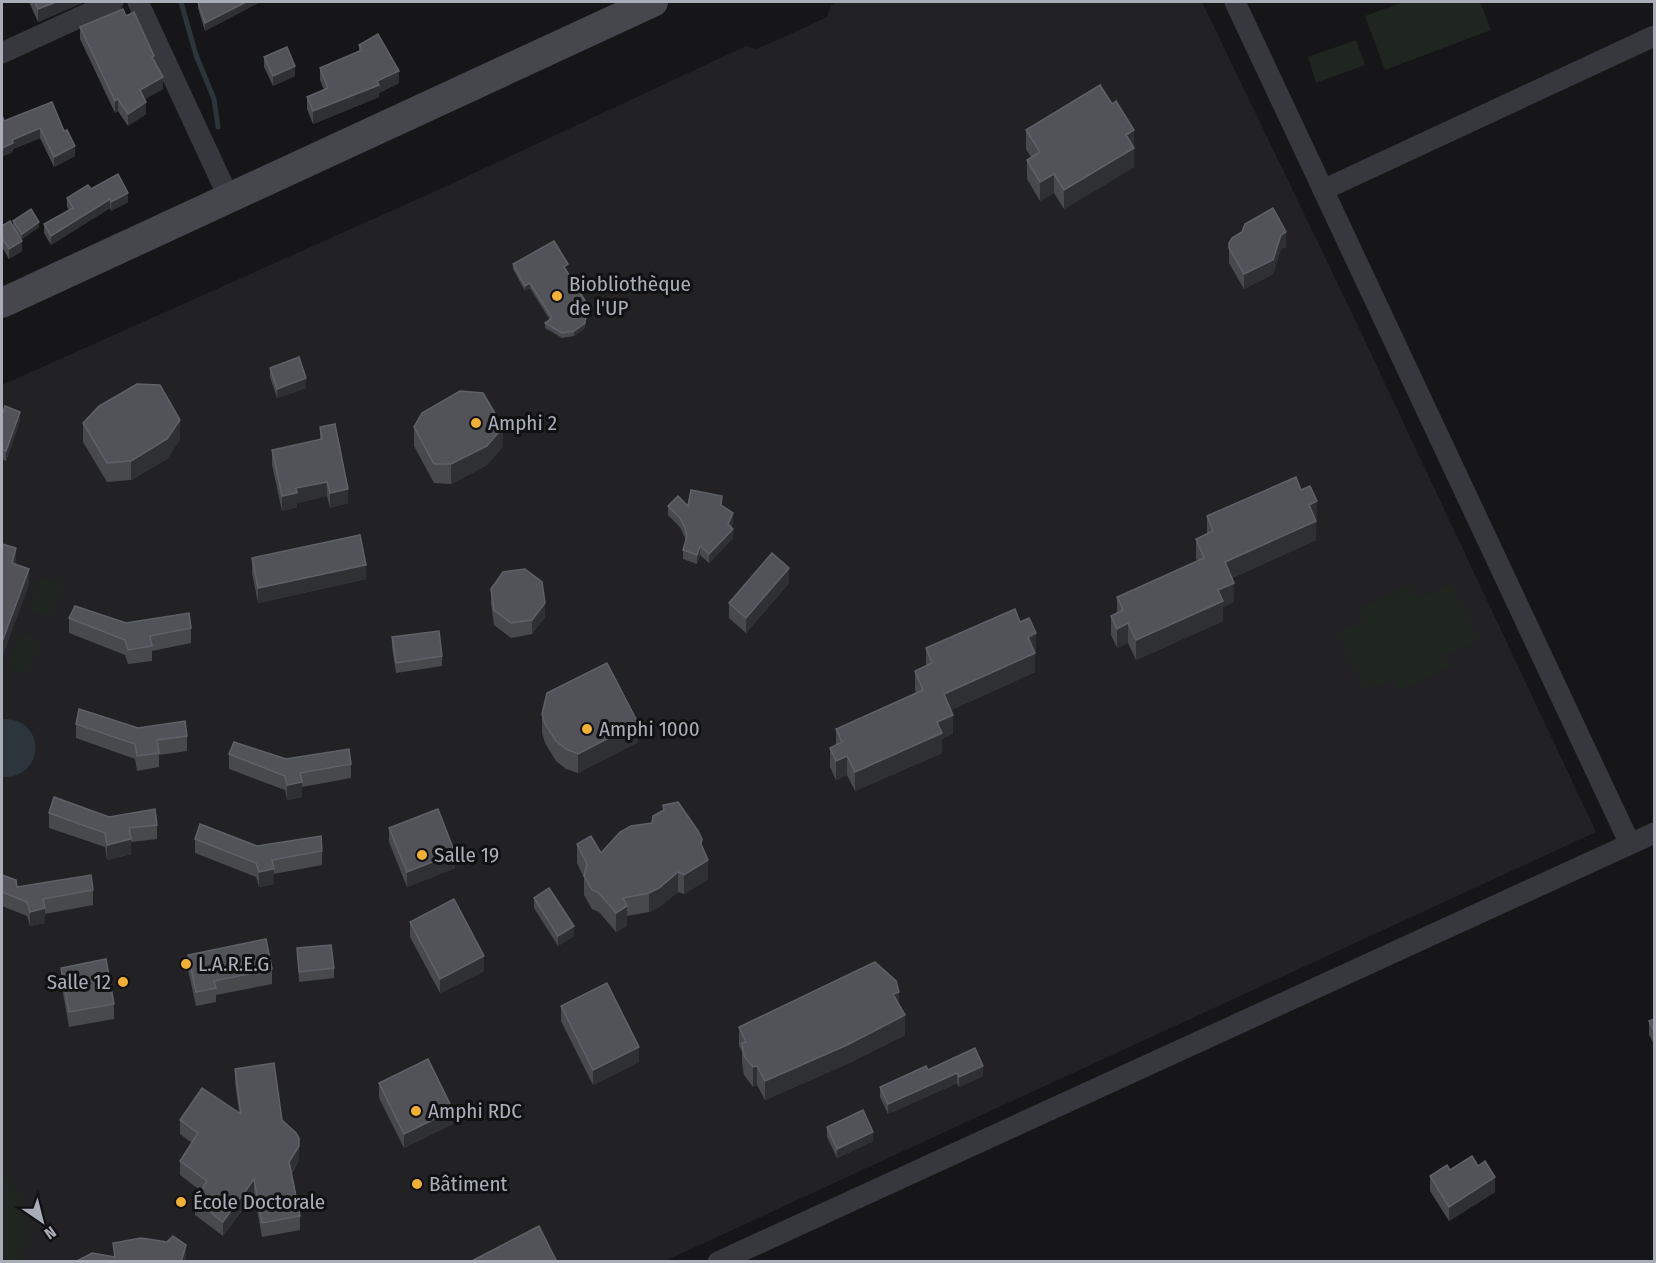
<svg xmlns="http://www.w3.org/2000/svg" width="1656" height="1263" font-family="'Fira Sans Condensed',sans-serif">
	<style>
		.built { fill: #222225 }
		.green { fill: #1e261f }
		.water { fill: #2c353c }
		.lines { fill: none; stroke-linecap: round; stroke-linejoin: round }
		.stream { stroke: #2c353c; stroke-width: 5 }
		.street { stroke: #37383d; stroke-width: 21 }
		.secondary { stroke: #45474d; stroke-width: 30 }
		.wall { fill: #47494d }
		.shaded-wall { fill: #2f3033 }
		.building { fill: #525359; stroke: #5f6168; stroke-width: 1.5 }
		.poi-dot { fill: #f2b134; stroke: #111113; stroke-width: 2 }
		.labels { text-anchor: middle; stroke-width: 6; stroke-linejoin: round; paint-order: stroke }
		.poi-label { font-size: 21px; fill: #a8adb8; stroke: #111113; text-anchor: start }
	</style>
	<rect width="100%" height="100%" fill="#161618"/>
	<polygon class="built" points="838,2 1202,2 1350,309 1596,832 665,1261 2,1261 2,385 438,190 746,46 756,49 782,38 827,17 831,5"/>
	<g class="green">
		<polygon points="1403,2 1480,2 1491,30 1385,70 1365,16"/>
		<polygon points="1356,40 1365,65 1316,83 1308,57"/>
		<polygon points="41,578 60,584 49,617 30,611"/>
		<polygon points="1451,583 1478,641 1444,657 1449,667 1399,690 1393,678 1365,690 1338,633 1365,620 1360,610 1413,585 1419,598"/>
		<polygon points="20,634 39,640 27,675 9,668"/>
		<polygon points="2,1172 21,1196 26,1231 22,1261 2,1261"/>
	</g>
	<path class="water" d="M2 719C47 717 46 779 2 777Z"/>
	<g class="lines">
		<polyline class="stream" points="181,2 196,55 214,99 218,127"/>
		<g class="street">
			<polyline points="138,2 229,198"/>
			<polyline points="1235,2 1630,844"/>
			<polyline points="2,53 113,2"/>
			<polyline points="1323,190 1654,36"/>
			<polyline points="718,1262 1654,833"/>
		</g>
		<polyline class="secondary" points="2,303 653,2"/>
	</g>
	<g class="wall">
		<polygon points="29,2 84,2 38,22"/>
		<polygon points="198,2 260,2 205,31 198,8"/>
		<polygon points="126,16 154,62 163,89 145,99 146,114 128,126 118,111 115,113 80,39 80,27"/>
		<polygon points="359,45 399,83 379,93 379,97 313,124 307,109 307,97 324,90 320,80 320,68 359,51"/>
		<polygon points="264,57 295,76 273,86 264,67"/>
		<polygon points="1112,104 1134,130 1134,167 1064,209 1054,193 1040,201 1027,179 1027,160 1031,157 1026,149 1026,130"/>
		<polygon points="4,121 64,131 75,156 54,167 40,138 13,149 13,152"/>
		<polygon points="91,189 128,202 111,211 110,208 51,245 44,233 44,224 69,210 67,207 67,198"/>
		<polygon points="13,221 39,227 22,239 16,231 22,251 9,259 2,247 2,226 13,225"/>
		<polygon points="1229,243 1286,247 1281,249 1273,274 1244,289 1229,263"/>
		<polygon points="513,264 568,269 566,270 589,312 585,316 586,323 584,329 574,336 562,338 545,328 545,323 550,320 530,288 525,291 513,269"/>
		<polygon points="270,368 306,388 277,398 270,377"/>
		<polygon points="2,415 20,421 6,461 2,459"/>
		<polygon points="83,423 180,439 167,459 131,480 107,482 83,442"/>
		<polygon points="320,427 348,503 330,508 327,496 297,503 297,507 282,511 272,465 272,450 320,440"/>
		<polygon points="414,427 503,446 487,465 451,484 434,483 414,446"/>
		<polygon points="668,506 722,506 733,522 731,527 733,538 709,563 700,555 697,564 683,559 683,550 686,541 685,538 680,527 668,515"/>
		<polygon points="1207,516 1317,521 1316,521 1316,540 1232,578 1234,602 1223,607 1223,621 1136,660 1128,643 1117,648 1111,635 1111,616 1117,613 1117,597 1197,561 1196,558 1196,539 1207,534"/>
		<polygon points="252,558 366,579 258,603 252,573"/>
		<polygon points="789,583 746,633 729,618 729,603"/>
		<polygon points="491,589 545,617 532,634 511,638 494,625 491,604"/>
		<polygon points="69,618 191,628 191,643 152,651 152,661 128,664 125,655 69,633"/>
		<polygon points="1020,622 1036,652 1035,653 1035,672 951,710 953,734 942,739 942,753 855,791 847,775 836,780 830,767 830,748 836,745 836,729 916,693 915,690 915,671 926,666 926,648"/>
		<polygon points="392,637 442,656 442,666 396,673 392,647"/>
		<polygon points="542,714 638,742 578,773 566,769 556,761 545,743 542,733"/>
		<polygon points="76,724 138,728 187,736 187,751 159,755 159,767 137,771 135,759 76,738"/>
		<polygon points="229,754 351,764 351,778 302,787 302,797 287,800 285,790 229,769"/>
		<polygon points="663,805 702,846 708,879 684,894 678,892 659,907 649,912 627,916 627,926 616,932 599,912 592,909 584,895 584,878 577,863 577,844 601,853 652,823 663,811"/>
		<polygon points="49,813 109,817 157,825 157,839 131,842 131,854 107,860 105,847 49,828"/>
		<polygon points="389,828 455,868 407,887 389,842"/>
		<polygon points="195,839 257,846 322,851 322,865 274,874 274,884 259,887 256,877 195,853"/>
		<polygon points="2,875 17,887 93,890 93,905 45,914 45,923 30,926 27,916 2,906"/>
		<polygon points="534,898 574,936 558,946 534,908"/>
		<polygon points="410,922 484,971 440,993 410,937"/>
		<polygon points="297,948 334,968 334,978 299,982"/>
		<polygon points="188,955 272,969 272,984 216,995 216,1002 196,1006 188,970"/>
		<polygon points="61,968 114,1004 114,1019 69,1027 61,982"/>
		<polygon points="899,1005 905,1035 847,1064 765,1100 757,1085 753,1087 744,1075 742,1063 742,1052 739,1046 739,1027"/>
		<polygon points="561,1006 639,1062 593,1085 561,1021"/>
		<polygon points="1654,1019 1654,1044 1649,1035 1649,1021"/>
		<polygon points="235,1069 282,1120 299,1160 292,1173 300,1216 300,1230 262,1237 254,1194 223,1236 195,1215 195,1200 201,1191 180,1175 180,1161 192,1143 180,1134 180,1120 239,1112 235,1083"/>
		<polygon points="928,1070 983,1076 959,1087 957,1083 888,1114 880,1097 880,1087"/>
		<polygon points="379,1083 453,1124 404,1148 379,1098"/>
		<polygon points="827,1127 873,1141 837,1158 827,1137"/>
		<polygon points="1450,1170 1495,1192 1449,1221 1430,1191 1430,1176"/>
	</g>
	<g class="shaded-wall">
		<polygon points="56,2 84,2 38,22 38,9"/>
		<polygon points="246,2 260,2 205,31 205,23"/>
		<polygon points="295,66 295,76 273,86 273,76"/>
		<polygon points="399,71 399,83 379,93 379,97 313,124 313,111"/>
		<polygon points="163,77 163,89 140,102 140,90"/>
		<polygon points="118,99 118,111 115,113 115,101"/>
		<polygon points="146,102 146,114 128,126 128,114"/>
		<polygon points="40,128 40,138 13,149 13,152 2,157 2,148 12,140"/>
		<polygon points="1134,130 1134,167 1064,209 1064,190 1126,135"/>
		<polygon points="75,146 75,156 54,167 54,157"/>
		<polygon points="1054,174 1054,193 1040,201 1040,182"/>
		<polygon points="128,193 128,202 111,211 111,202"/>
		<polygon points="110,199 110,208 51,245 51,236"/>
		<polygon points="39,222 39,227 22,239 22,234"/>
		<polygon points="1286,232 1286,247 1281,249 1273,274 1244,289 1244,274 1281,235"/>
		<polygon points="22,241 22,251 9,259 9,249"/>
		<polygon points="530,283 530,288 525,291 525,286"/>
		<polygon points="589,307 589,312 584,317 584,312"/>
		<polygon points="586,318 584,329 574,336 574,331"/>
		<polygon points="306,378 306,388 277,398 277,389"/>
		<polygon points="20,412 20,421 6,461 6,451"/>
		<polygon points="180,420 180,439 167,459 131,480 131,461"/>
		<polygon points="503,427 503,446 487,465 451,484 451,464"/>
		<polygon points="327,482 327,496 297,503 297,507 282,511 282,496 296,488"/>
		<polygon points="348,489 348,503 330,508 330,493"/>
		<polygon points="1317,501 1316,540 1225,581 1225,562 1309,505"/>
		<polygon points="733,513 733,522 728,533 733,529 733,538 709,563 709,554 728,524"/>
		<polygon points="700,546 700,555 697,564 697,555"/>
		<polygon points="16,548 16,564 12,563"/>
		<polygon points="366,565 366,579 258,603 258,588"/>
		<polygon points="789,568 789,583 746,633 746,618"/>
		<polygon points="29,569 29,585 2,658 2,642"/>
		<polygon points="1234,583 1234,602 1223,607 1223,621 1136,660 1136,640 1218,590"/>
		<polygon points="545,603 545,617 532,634 532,620"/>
		<polygon points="1128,623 1128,643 1117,648 1117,629"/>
		<polygon points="1036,633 1036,652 1028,656 1028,637"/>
		<polygon points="1035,653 1035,672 944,713 944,694"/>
		<polygon points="953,715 953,734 942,739 942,753 855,791 855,772 937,722"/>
		<polygon points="638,723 638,742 578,773 578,754"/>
		<polygon points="847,756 847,775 836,780 836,761"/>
		<polygon points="302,782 302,797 287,800 287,785"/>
		<polygon points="131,839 131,854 107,860 107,845"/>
		<polygon points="455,853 455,868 407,887 407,872"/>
		<polygon points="708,860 708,879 684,894 684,875"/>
		<polygon points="274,869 274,884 259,887 259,872"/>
		<polygon points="678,872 678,892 659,907 649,912 649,893"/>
		<polygon points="627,906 627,926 616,932 616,913"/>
		<polygon points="45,908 45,923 30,926 30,912"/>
		<polygon points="574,926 574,936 558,946 558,936"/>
		<polygon points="484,956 484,971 440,993 440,979"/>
		<polygon points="899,992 899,1012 893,994"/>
		<polygon points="905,1015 905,1035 847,1064 765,1100 765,1081"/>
		<polygon points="639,1047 639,1062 593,1085 593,1070"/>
		<polygon points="757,1066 757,1085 753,1087 753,1067"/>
		<polygon points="983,1066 983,1076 959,1087 959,1077"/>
		<polygon points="957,1073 957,1083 888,1114 888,1104"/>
		<polygon points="453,1110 453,1124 404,1148 404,1134"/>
		<polygon points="873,1132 873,1141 837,1158 837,1149"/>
		<polygon points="299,1146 299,1160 289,1176 289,1162"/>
		<polygon points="1495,1177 1495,1192 1449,1221 1449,1207"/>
		<polygon points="254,1179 254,1194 223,1236 223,1222"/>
		<polygon points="186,1245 186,1262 181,1262"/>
	</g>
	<g class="building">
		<polygon points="35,2 56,2 38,9"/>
		<polygon points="198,2 246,2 205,23"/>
		<polygon points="123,9 126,16 134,12 154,56 152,57 163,77 140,90 146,102 128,114 118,99 115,101 80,27"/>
		<polygon points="378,34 399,71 377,81 379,85 313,111 307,97 328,88 320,68 362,50 359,45"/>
		<polygon points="287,47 295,66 273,76 264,57"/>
		<polygon points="1100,85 1112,104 1116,101 1134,130 1126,135 1134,148 1064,190 1054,174 1040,182 1027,160 1040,152 1026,130"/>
		<polygon points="52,102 64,131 67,130 75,146 54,157 40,128 12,140 13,143 2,148 2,119 3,118 4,121"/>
		<polygon points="118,174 128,193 111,202 110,199 51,236 44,224 73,208 67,198 88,185 91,189"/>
		<polygon points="1273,208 1286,232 1281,235 1273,260 1244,274 1229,248 1229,243 1232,238 1242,232 1245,224"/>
		<polygon points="31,209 39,222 22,234 13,221"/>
		<polygon points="10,221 22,241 9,249 2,238 2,226"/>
		<polygon points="554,241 568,264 564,267 589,307 584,312 586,318 584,324 574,331 562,333 545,323 552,318 530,283 525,286 513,264"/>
		<polygon points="299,357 306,378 277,389 270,368"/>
		<polygon points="137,384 160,385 180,420 167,439 131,461 107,463 83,423 99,406"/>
		<polygon points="460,391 483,393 503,427 487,446 451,464 434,464 414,427 422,413"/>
		<polygon points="5,406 20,412 6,451 2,449 2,415"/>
		<polygon points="335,424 348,489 330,493 327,482 296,488 297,493 282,496 272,450 322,439 320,427"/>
		<polygon points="1296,477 1301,490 1310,486 1317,501 1309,505 1316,521 1225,562 1234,583 1218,590 1223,601 1136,640 1128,623 1117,629 1111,616 1123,610 1117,597 1204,558 1196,539 1213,531 1207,516"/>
		<polygon points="691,490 722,496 721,505 733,513 728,524 733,529 709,554 700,546 697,555 683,550 687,536 685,528 680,518 668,506 678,496 688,506"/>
		<polygon points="360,535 366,565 258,588 252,558"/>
		<polygon points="2,544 16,548 12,563 29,569 2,642"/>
		<polygon points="772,553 789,568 746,618 729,603"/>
		<polygon points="525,569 542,582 545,603 532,620 511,623 494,610 491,589 503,572"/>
		<polygon points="75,606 126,623 189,613 191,628 150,636 152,646 128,650 125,640 69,618"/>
		<polygon points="1015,609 1020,622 1029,618 1036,633 1028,637 1035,653 944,694 953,715 937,722 942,733 855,772 847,756 836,761 830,748 842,742 836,729 923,690 915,671 932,663 926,648"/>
		<polygon points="439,631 442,656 396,663 392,637"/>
		<polygon points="607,663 638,723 578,754 566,749 556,741 545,724 542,714 547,693"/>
		<polygon points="79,709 138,728 185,721 187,736 157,740 159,753 137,756 135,744 76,724"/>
		<polygon points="234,742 286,759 349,749 351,764 300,773 302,782 287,785 285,776 229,754"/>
		<polygon points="54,797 109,817 155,809 157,825 129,828 131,839 107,845 105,833 49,813"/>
		<polygon points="678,802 698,831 702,839 701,844 708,860 684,875 678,872 659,888 649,893 623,898 627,906 616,913 599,893 592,890 584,876 587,864 577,844 591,836 601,853 620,832 631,826 652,823 653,816 664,810 663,805"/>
		<polygon points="438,809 455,853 407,872 389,828"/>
		<polygon points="200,824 257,846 321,836 322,851 272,860 274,869 259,872 256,863 195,839"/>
		<polygon points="2,875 16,880 17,887 91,875 93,890 43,899 45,908 30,912 27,902 2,892"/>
		<polygon points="549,888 574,926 558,936 534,898"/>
		<polygon points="454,899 484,956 440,979 410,922"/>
		<polygon points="266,939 272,969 214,981 216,988 196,992 188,955"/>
		<polygon points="331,945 334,968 299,972 297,948"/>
		<polygon points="106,959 114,1004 69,1012 61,968"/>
		<polygon points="875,962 896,981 899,992 893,994 905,1015 847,1045 765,1081 757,1066 753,1067 744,1056 742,1043 746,1042 739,1027"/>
		<polygon points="607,983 639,1047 593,1070 561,1006"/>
		<polygon points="1654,1019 1654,1031 1649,1021"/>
		<polygon points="975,1048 983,1066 959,1077 957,1073 888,1104 880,1087 926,1066 928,1070"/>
		<polygon points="428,1059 453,1110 404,1134 379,1083"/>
		<polygon points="274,1063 282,1120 296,1133 299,1138 299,1146 289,1162 300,1216 262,1223 254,1179 223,1222 195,1200 207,1181 180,1161 198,1133 180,1120 202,1088 241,1114 235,1069"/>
		<polygon points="863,1110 873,1132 837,1149 827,1127"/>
		<polygon points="1472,1156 1478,1166 1485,1161 1495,1177 1449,1207 1430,1176 1447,1165 1450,1170"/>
		<polygon points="539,1226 557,1262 470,1262"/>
		<polygon points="173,1236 186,1245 181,1262 77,1261 92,1253 115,1257 113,1243 141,1238 167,1242"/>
	</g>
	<g class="poi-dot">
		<circle cx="557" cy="296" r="6"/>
		<circle cx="476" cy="423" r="6"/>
		<circle cx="587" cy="729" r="6"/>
		<circle cx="422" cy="855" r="6"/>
		<circle cx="186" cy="964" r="6"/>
		<circle cx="123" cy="982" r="6"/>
		<circle cx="416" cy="1111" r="6"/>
		<circle cx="417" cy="1184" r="6"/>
		<circle cx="181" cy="1202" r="6"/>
	</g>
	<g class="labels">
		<g class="poi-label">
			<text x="569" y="291">Biobliothèque<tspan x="569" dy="24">de l'UP</tspan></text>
			<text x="488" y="430">Amphi 2</text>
			<text x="599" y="736">Amphi 1000</text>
			<text x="434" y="862">Salle 19</text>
			<text x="198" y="971">L.A.R.E.G</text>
			<text x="111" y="989" text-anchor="end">Salle 12</text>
			<text x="428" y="1118">Amphi RDC</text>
			<text x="429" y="1191">Bâtiment</text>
			<text x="193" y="1209">École Doctorale</text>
		</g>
	</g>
	<rect width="1656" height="1263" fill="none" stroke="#a8adb8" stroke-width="6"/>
	<g transform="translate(42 1221) rotate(145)" stroke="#111113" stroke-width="4.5" paint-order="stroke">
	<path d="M0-4.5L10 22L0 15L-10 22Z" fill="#a8adb8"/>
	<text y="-9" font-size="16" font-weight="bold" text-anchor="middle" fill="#a8adb8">N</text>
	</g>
</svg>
